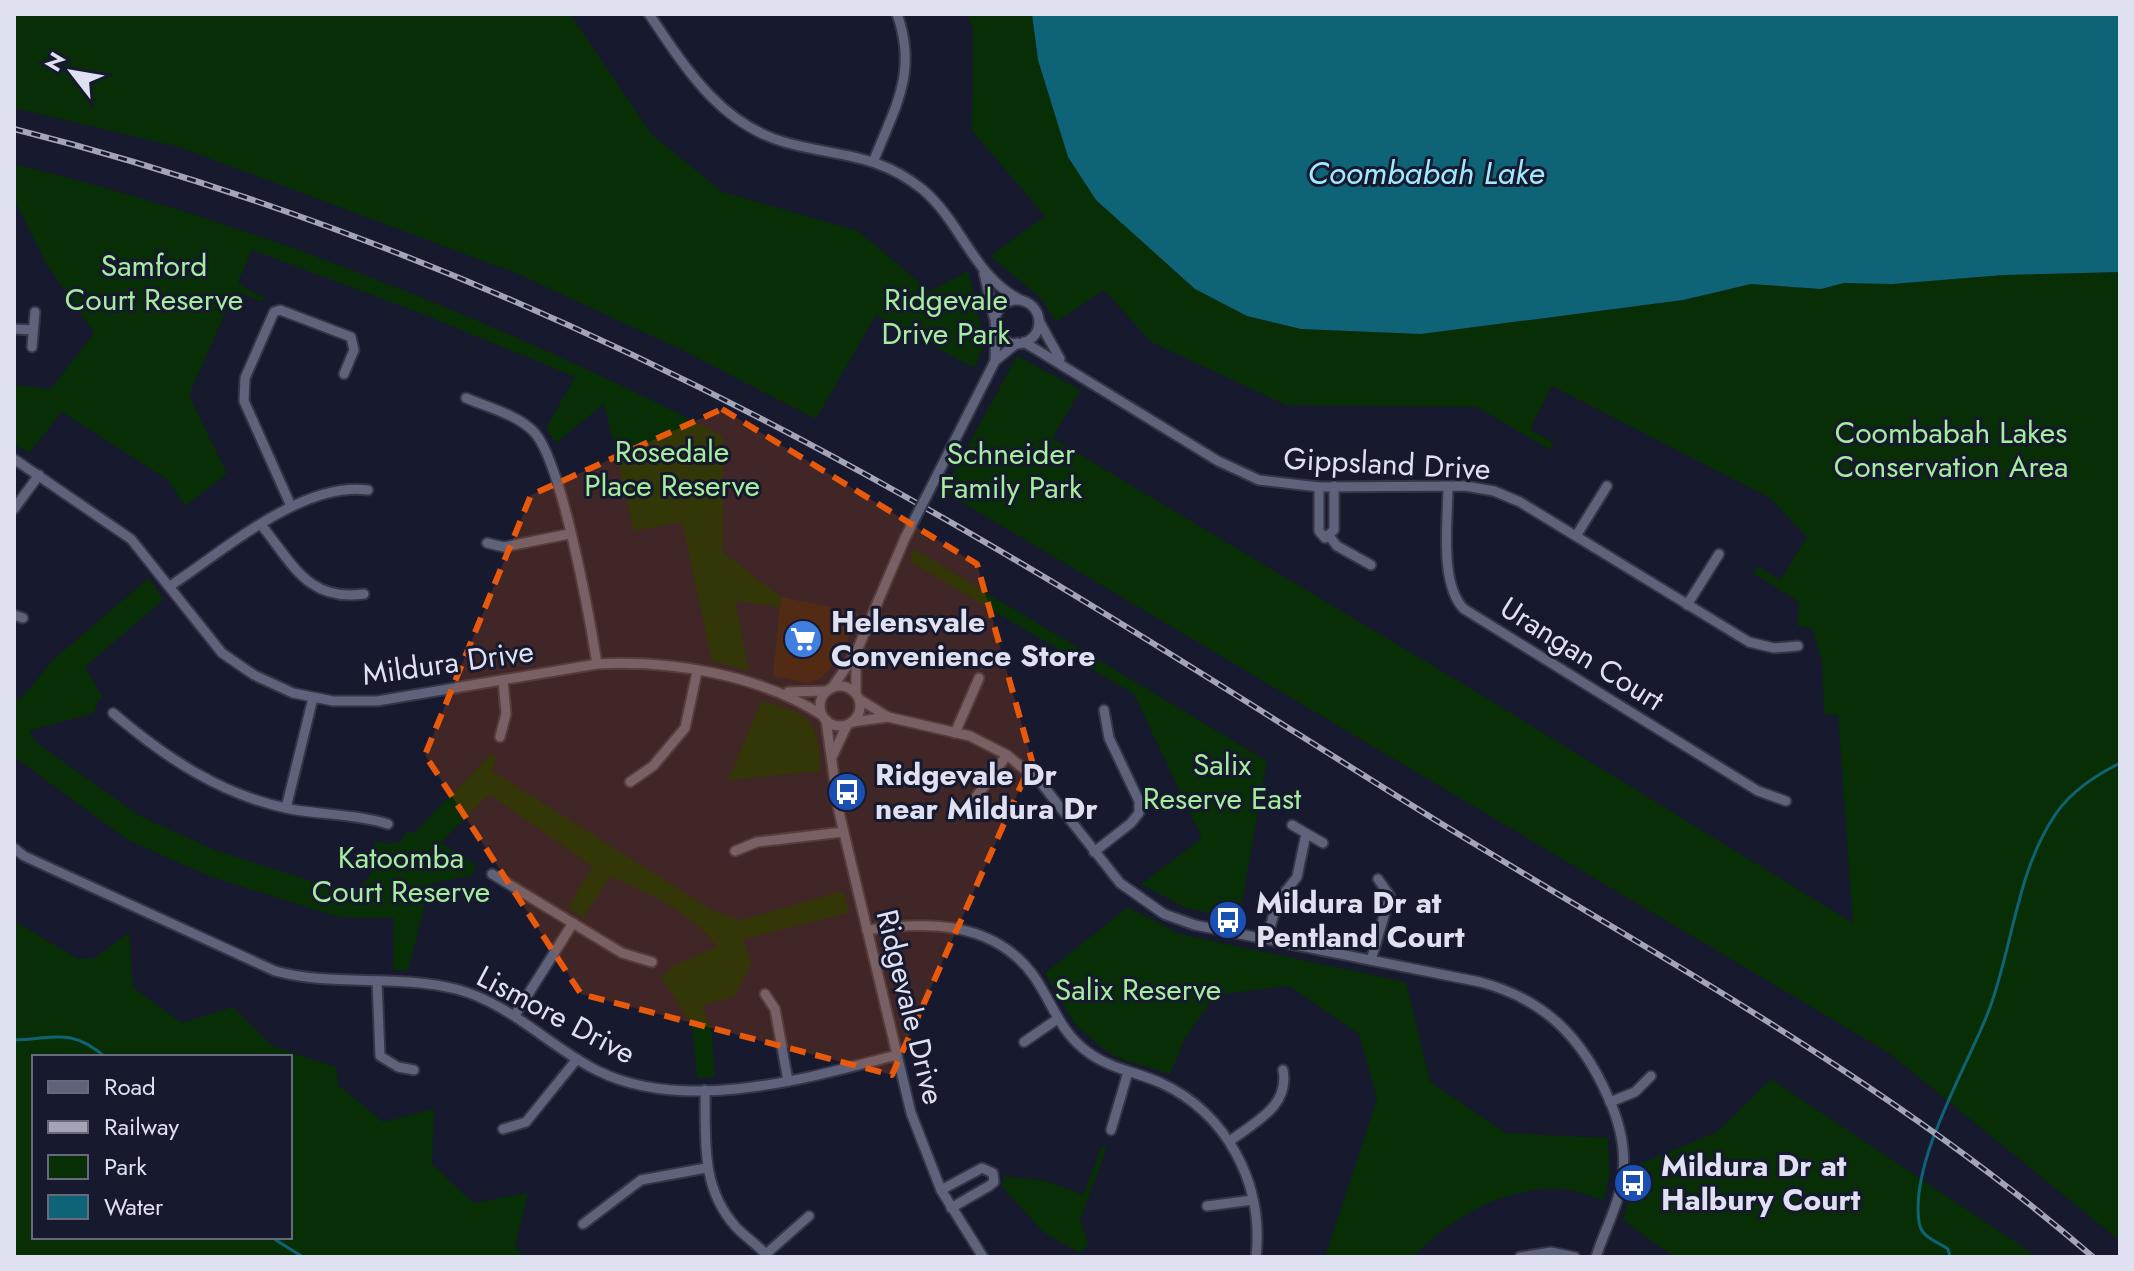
<svg xmlns="http://www.w3.org/2000/svg" width="2134" height="1271" font-family="Jost,sans-serif">
	<style>
		.commercial { fill: #2f1e17 }
		.green { fill: #072e05; fill-rule: evenodd }
		.water { fill: #0e6476 }
		.lines { fill: none; stroke-linecap: round; stroke-linejoin: round }
		.stream { stroke: #0e6476; stroke-width: 3 }
		.minor-casing { stroke: #343546; stroke-width: 13 }
		.minor { stroke: #5e627b; stroke-width: 9 }
		.rail-casing { stroke: #a3a5b6; stroke-width: 6 }
		.rail { stroke: #17192f; stroke-width: 3; stroke-dasharray: 9; stroke-linecap: butt }
		.minor-bridge-casing { stroke: #343546; stroke-width: 13; stroke-linecap: butt }
		.minor-bridge { stroke: #5e627b; stroke-width: 9 }
		.marked { fill: #e8590c; fill-opacity: 0.2; stroke: #e8590c; stroke-width: 6; stroke-dasharray: 16 10; stroke-linejoin: round }
		.labels { text-anchor: middle; stroke-width: 6; stroke-linejoin: round; paint-order: stroke }
		.park-label { font-size: 30px; fill: #a5ed9d; stroke: #17192f }
		.street-label { font-size: 30px; fill: #dfe1f0; stroke: #17192f }
		.poi-label { font-size: 30px; font-weight: bold; fill: #dfe1f0; stroke: #17192f; text-anchor: start }
		.water-label { font-size: 32px; font-style: italic; fill: #a0e9fe; stroke: #17192f }
	</style>
	<rect width="100%" height="100%" fill="#17192f"/>
	<polygon class="commercial" points="781,597 859,613 840,658 821,678 809,683 773,676"/>
	<g class="green">
		<polygon points="14,14 570,14 652,135 723,192 858,231 930,291 968,271 985,343 974,368 876,315 816,419 682,350 518,274 179,147 14,108"/>
		<polygon points="967,14 1032,14 1038,60 1068,157 1096,200 1195,289 1247,316 1301,329 1421,334 1683,300 1751,284 1821,289 1844,283 1892,284 2003,275 2120,272 2120,1241 1889,1053 943,491 1017,356 1081,390 1052,438 1455,679 1853,923 1838,715 1824,714 1822,662 1812,628 1797,626 1799,602 1753,573 1758,566 1780,580 1807,537 1770,498 1552,386 1530,429 1554,443 1550,450 1477,407 1286,405 1151,342 1104,290 1056,322 1042,299 990,256 1045,216 972,131 973,29"/>
		<path d="M14 164C260 224 498 321 723 436V552L781 597 780 607 735 601 749 671 712 661 682 522 634 531 604 404 556 443 546 428 575 377 425 315 252 250 238 283 265 298 262 302 235 291 189 395 227 474 185 506 168 480 62 412 29 453 14 444V385L51 389 94 333 47 265 14 199Z"/>
		<polygon points="914,549 1267,761 1239,919 1186,908 1141,884 1202,838 1134,694 909,561"/>
		<path d="M149 578 163 600 85 667 103 697 98 701 94 713 29 731 38 744 140 816 217 851 353 894 370 876 375 840 386 844 400 842 407 831 414 833 491 754 496 758 492 771 712 910 741 920 843 891 849 913 743 939 752 963 734 997 702 1005 712 1032 715 1077 697 1078 692 1025 661 977 675 965 717 946C690 911 649 894 610 876L584 918 568 908 592 866 489 794 441 843 475 864 473 875 430 884 408 971 393 970 394 918 338 917 209 876 128 840 14 757V696L20 700 53 660Z"/>
		<path d="M762 701C809 712 820 722 820 771L728 780Z"/>
		<path d="M1128 907 1179 934 1406 982 1430 1082 1506 1133 1608 1138 1610 1174 1603 1200C1590 1196 1575 1190 1561 1189 1504 1186 1450 1218 1413 1257H1325L1377 1099 1359 1034 1289 986 1215 995 1185 1039 1170 1074 1118 1058 1101 1047 1074 1023 1045 973Z"/>
		<path d="M14 921 78 959 95 958 129 932 133 988 182 1023 233 1007 272 1046 336 1067 338 1085 383 1122 434 1109 432 1164 473 1203 528 1193 515 1246 524 1257H14ZM34 1057H290V1237H34Z"/>
		<polygon points="1771,1079 2038,1257 1674,1257 1623,1220 1637,1165 1717,1132"/>
		<polygon points="1102,1146 1107,1148 1080,1220 1089,1245 1080,1253 1044,1233 1002,1187 1004,1176 1047,1181 1083,1195"/>
	</g>
	<polygon class="water" points="1032,14 2120,14 2120,272 2003,275 1892,284 1844,283 1821,289 1751,284 1683,300 1421,334 1301,329 1247,316 1195,289 1096,200 1068,157 1038,60"/>
	<g class="lines">
		<g class="stream">
			<path d="M14 1040C53 1039 71 1027 105 1057"/>
			<polyline points="271,1237 303,1257"/>
			<path d="M1950 1257 1948 1249C1937 1241 1921 1238 1919 1222 1910 1160 1967 1068 1989 1010 2013 947 2016 873 2055 815 2071 791 2095 776 2120 763"/>
		</g>
		<g class="minor-casing">
			<g id="minor">
				<path d="M649 14C685 67 719 123 784 142 836 157 876 152 922 189 962 222 974 279 1023 301"/>
				<path d="M874 160C895 107 918 72 897 14"/>
				<polyline points="984,273 994,317"/>
				<circle cx="1017" cy="322" r="22"/>
				<polyline points="1039,321 1060,359"/>
				<polyline points="14,329 33,330"/>
				<polyline points="1024,342 1218,461 1259,480 1319,487 1465,486 1494,491 1520,502 1749,642 1774,648 1798,646"/>
				<polyline points="32,347 35,312"/>
				<polyline points="995,361 996,329"/>
				<path d="M466 398C487 407 515 414 532 430 561 455 590 620 597 664"/>
				<path d="M14 459 131 539 222 653 254 675 293 693 333 701H377L597 664C672 660 759 675 822 715"/>
				<path d="M1448 486C1448 520 1439 584 1464 609L1758 791 1786 801"/>
				<polyline points="1319,487 1319,531 1325,538 1334,530 1334,486"/>
				<polyline points="926,497 995,361 1017,343"/>
				<polyline points="291,506 244,401 245,378 274,312 280,310 351,337 354,350 344,374"/>
				<polyline points="14,509 39,475"/>
				<path d="M262 526C293 564 308 602 364 594"/>
				<polyline points="1576,536 1607,486"/>
				<polyline points="1330,537 1337,546 1371,565"/>
				<polyline points="487,543 504,547 569,534"/>
				<path d="M170 586C225 550 302 481 368 490"/>
				<polyline points="1687,605 1719,554"/>
				<polyline points="14,615 23,618"/>
				<circle cx="840" cy="706" r="20"/>
				<polyline points="832,688 856,653 905,538"/>
				<polyline points="788,692 826,691"/>
				<polyline points="856,693 856,656"/>
				<path d="M859 699 888 717 970 736 1007 755 1041 783 1120 883 1164 914 1195 925 1480 982C1544 999 1582 1037 1608 1097 1620 1123 1627 1152 1622 1181 1618 1207 1604 1231 1596 1257"/>
				<path d="M113 713C166 758 221 795 290 809 323 815 356 814 388 824"/>
				<polyline points="826,720 839,812 911,1113 941,1190 983,1257"/>
				<polyline points="852,722 888,717"/>
				<polyline points="955,733 979,678"/>
				<polyline points="500,737 506,714 503,680"/>
				<polyline points="833,755 847,725"/>
				<polyline points="630,782 653,766 685,728 697,672"/>
				<polyline points="286,808 313,698"/>
				<polyline points="968,808 1007,755"/>
				<polyline points="1292,825 1323,843"/>
				<path d="M14 848 24 856 275 971C334 987 397 974 456 989 512 1004 548 1046 598 1071 686 1114 808 1078 897 1055"/>
				<polyline points="735,851 757,842 843,832"/>
				<polyline points="1094,852 1131,823 1139,813 1139,801 1109,738 1104,710"/>
				<polyline points="492,874 622,953 652,962"/>
				<path d="M867 930C927 921 993 921 1033 975 1053 1003 1059 1032 1089 1053 1111 1069 1137 1072 1161 1083 1228 1114 1264 1185 1256 1257"/>
				<polyline points="1267,939 1277,902 1297,877 1306,834"/>
				<polyline points="1371,960 1390,896 1378,879"/>
				<polyline points="377,981 380,1056 398,1067 414,1070"/>
				<polyline points="765,994 775,1009 788,1081"/>
				<polyline points="515,1015 573,923"/>
				<polyline points="1024,1042 1056,1020"/>
				<path d="M705 1090C706 1140 700 1187 736 1227 746 1238 759 1245 768 1257"/>
				<polyline points="1610,1102 1635,1092 1651,1076"/>
				<polyline points="503,1129 526,1122 577,1059"/>
				<polyline points="1111,1130 1128,1072"/>
				<path d="M1230 1141C1255 1122 1290 1106 1283 1070"/>
				<polyline points="941,1190 982,1168 993,1173 994,1182 989,1186 951,1208"/>
				<polyline points="1207,1206 1253,1200"/>
				<polyline points="583,1224 641,1180 706,1168"/>
				<polyline points="766,1254 809,1216"/>
				<polyline points="1520,1257 1551,1252 1575,1257"/>
			</g>
		</g>
		<use href="#minor" class="minor"/>
		<g class="rail-casing">
			<path id="rail" d="M14 129C327 208 626 339 906 497 1087 598 1261 712 1437 821 1660 958 1895 1085 2093 1257"/>
		</g>
		<use href="#rail" class="rail"/>
		<g class="minor-bridge-casing">
			<polyline id="minor-bridge" points="905,538 926,497"/>
		</g>
		<use href="#minor-bridge" class="minor-bridge"/>
	</g>
	<path class="marked" d="M722 409 977 564 1032 761 892 1075 581 994 425 755 531 495Z"/>
	<defs>
		<g id="supermarket-disc" transform="scale(2)"><circle r="9.5" fill="#3f7fe0" stroke="#17192f"/><path d="M-6-5.5h2.5l.6 2H6L4.5 2H-2.5L-4.4-4H-6ZM-1.5 3.2a1.3 1.3 0 1 0 .1 0ZM3 3.2a1.3 1.3 0 1 0 .1 0Z" fill="#fff"/></g>
		<g id="bus-disc" transform="scale(2)"><circle r="9.5" fill="#1a4fb4" stroke="#17192f"/><path d="M-5-6H5V4H4V6H2V4H-2V6H-4V4H-5ZM-3.5-4V0h7V-4ZM-3.5 1.2v1.5H-2V1.2ZM2 1.2v1.5H3.5V1.2Z" fill="#fff"/></g>
	</defs>
	<g fill-rule="evenodd">
		<use href="#supermarket-disc" x="803" y="639"/>
		<use href="#bus-disc" x="847" y="792"/>
		<use href="#bus-disc" x="1228" y="920"/>
		<use href="#bus-disc" x="1633" y="1183"/>
	</g>
	<g class="labels">
		<g class="park-label">
			<text x="154" y="276">Samford<tspan x="154" dy="34">Court Reserve</tspan></text>
			<text x="946" y="310">Ridgevale<tspan x="946" dy="34">Drive Park</tspan></text>
			<text x="1951" y="443">Coombabah Lakes<tspan x="1951" dy="34">Conservation Area</tspan></text>
			<text x="672" y="462">Rosedale<tspan x="672" dy="34">Place Reserve</tspan></text>
			<text x="1011" y="464">Schneider<tspan x="1011" dy="34">Family Park</tspan></text>
			<text x="1222" y="775">Salix<tspan x="1222" dy="34">Reserve East</tspan></text>
			<text x="401" y="868">Katoomba<tspan x="401" dy="34">Court Reserve</tspan></text>
			<text x="1138" y="1000">Salix Reserve</text>
		</g>
		<g class="street-label">
			<text transform="translate(1387 464) rotate(3)" y="10">Gippsland Drive</text>
			<text transform="translate(1582 654) rotate(32)" y="10">Urangan Court</text>
			<text transform="translate(448 663) rotate(-8)" y="10">Mildura Drive</text>
			<text transform="translate(910 1007) rotate(76)" y="10">Ridgevale Drive</text>
			<text transform="translate(556 1015) rotate(28)" y="10">Lismore Drive</text>
		</g>
		<g class="poi-label">
			<text x="831" y="632">Helensvale<tspan x="831" dy="34">Convenience Store</tspan></text>
			<text x="875" y="785">Ridgevale Dr<tspan x="875" dy="34">near Mildura Dr</tspan></text>
			<text x="1256" y="913">Mildura Dr at<tspan x="1256" dy="34">Pentland Court</tspan></text>
			<text x="1661" y="1176">Mildura Dr at<tspan x="1661" dy="34">Halbury Court</tspan></text>
		</g>
		<g class="water-label">
			<text x="1426" y="184">Coombabah Lake</text>
		</g>
	</g>
	<rect width="2134" height="1271" fill="none" stroke="#dfe1f0" stroke-width="32"/>
	<rect x="32" y="1055" width="260" height="184" fill="#17192f" stroke="#67697c" stroke-width="2"/>
	<rect x="48" y="1081" width="40" height="12" fill="#5e627b" stroke="#67697c" stroke-width="2"/>
	<text x="104" y="1095" font-size="24" fill="#dfe1f0">Road</text>
	<rect x="48" y="1121" width="40" height="12" fill="#a3a5b6" stroke="#67697c" stroke-width="2"/>
	<text x="104" y="1135" font-size="24" fill="#dfe1f0">Railway</text>
	<rect x="48" y="1155" width="40" height="24" fill="#072e05" stroke="#67697c" stroke-width="2"/>
	<text x="104" y="1175" font-size="24" fill="#dfe1f0">Park</text>
	<rect x="48" y="1195" width="40" height="24" fill="#0e6476" stroke="#67697c" stroke-width="2"/>
	<text x="104" y="1215" font-size="24" fill="#dfe1f0">Water</text>
	<g transform="translate(72 72) rotate(301)" stroke="#17192f" stroke-width="6" paint-order="stroke">
	<path d="M0-6L14 30L0 20L-14 30Z" fill="#dfe1f0"/>
	<text y="-12" font-size="22" font-weight="bold" text-anchor="middle" fill="#dfe1f0">N</text>
	</g>
</svg>
